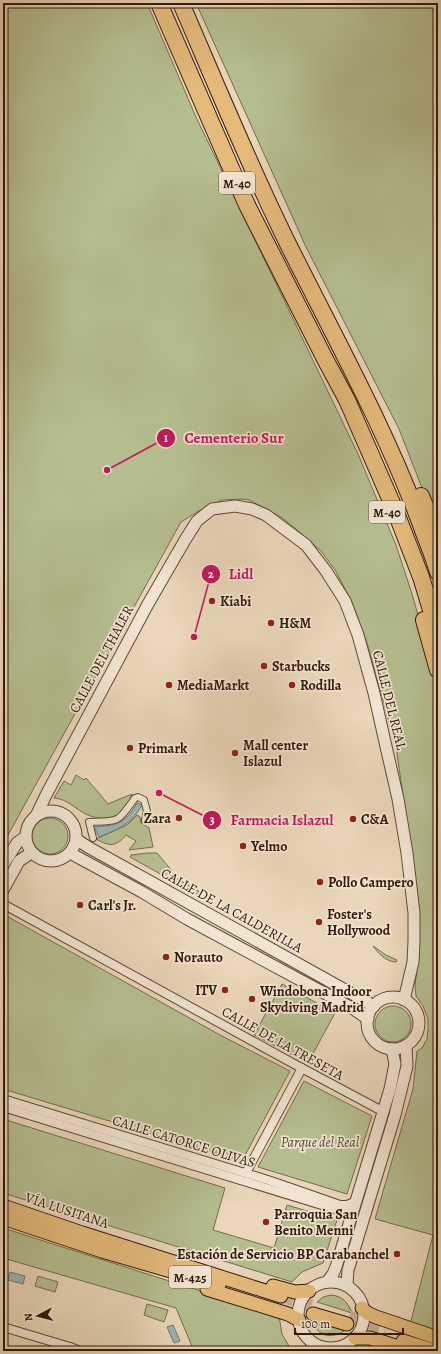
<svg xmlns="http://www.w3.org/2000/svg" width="441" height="1354" font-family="Alegreya,serif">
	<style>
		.green { fill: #b5be90; stroke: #746c4e }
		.water { fill: #9bb7b8; stroke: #717873 }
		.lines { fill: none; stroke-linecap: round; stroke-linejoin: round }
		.primary-tunnel { stroke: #c5b096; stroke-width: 13; stroke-dasharray: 13 6; stroke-linecap: butt }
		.pedestrian-casing { stroke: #604937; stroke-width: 8 }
		.minor-casing { stroke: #604937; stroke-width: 10 }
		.tertiary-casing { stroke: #604937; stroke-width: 13 }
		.primary-casing { stroke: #321a0c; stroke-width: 15 }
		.motorway-casing { stroke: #321a0c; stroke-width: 18 }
		.pedestrian { stroke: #f1e4d2; stroke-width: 6 }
		.minor { stroke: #f1e4d2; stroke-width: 8 }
		.tertiary { stroke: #f1e4d2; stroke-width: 11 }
		.primary { stroke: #e5bb7c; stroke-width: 13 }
		.motorway { stroke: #e5bb7c; stroke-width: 16 }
		.poi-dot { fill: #8f2418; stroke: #f1e4d2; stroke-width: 1.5 }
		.labels { text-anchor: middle; stroke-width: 3.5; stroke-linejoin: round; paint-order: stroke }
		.shield { fill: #f1e4d2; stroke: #6b5747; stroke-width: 1 }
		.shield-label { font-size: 13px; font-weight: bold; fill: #321a0c }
		.poi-label { font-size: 14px; font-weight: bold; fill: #321a0c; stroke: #f1e4d2; text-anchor: start }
		.street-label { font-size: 14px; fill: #321a0c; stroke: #f1e4d2 }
		.park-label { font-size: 14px; font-style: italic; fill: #594b34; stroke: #f1e4d2 }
		.leader { fill: none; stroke: #c2185b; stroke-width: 1.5 }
		.callout-dot { fill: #c2185b; stroke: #f1e4d2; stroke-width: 1.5 }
		.mark-label { font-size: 12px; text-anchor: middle; font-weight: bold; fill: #fff }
		.callout-label { font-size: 15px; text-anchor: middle; font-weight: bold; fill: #c2185b; stroke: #f1e4d2; stroke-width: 3.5; stroke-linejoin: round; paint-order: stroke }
	</style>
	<rect width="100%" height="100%" fill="#ead6b9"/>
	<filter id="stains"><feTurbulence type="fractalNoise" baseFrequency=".005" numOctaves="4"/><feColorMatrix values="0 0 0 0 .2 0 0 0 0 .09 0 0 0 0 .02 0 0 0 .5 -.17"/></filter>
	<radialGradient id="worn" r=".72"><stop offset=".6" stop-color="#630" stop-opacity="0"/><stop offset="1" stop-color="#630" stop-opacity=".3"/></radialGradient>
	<g class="green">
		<polygon points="3,3 147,3 196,117 358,454 396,545 412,594 438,685 438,1027 435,1057 436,1071 438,1071 438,1333 410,1325 433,1235 375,1219 413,1089 417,1051 422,1048 427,1039 428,1029 428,1019 423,1006 416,996 415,986 419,953 419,919 411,849 396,747 367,643 352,602 335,570 321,551 297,530 281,517 249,500 241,499 222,500 197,512 181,522 3,844"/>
		<polygon points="196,3 438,3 438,529 399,429 306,247"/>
		<path d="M76 775 84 780 86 778 108 804 132 794 128 805 116 818C106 819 97 819 88 815 76 810 68 799 54 798L64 781 71 785Z"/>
		<path d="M137 815 140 817 141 823 149 828 153 847 129 850 136 841 126 835C115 848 109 846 96 839L127 825Z"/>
		<circle cx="50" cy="836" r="18"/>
		<polygon points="148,853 157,853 172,871 170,875 200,892 198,895 130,857 131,855"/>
		<polygon points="3,914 220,1035 290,1071 242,1161 3,1089"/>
		<path d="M373 946 386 955 397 960 396 962C386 962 378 953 373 946Z"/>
		<polygon points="282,984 335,1013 308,1063 254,1035"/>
		<circle cx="393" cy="1024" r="18"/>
		<polygon points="304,1081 372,1116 347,1194 258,1167"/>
		<polygon points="3,1119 225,1188 213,1230 274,1248 287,1205 337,1220 323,1263 302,1272 292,1282 3,1193"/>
		<polygon points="3,1228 279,1316 282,1334 290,1348 283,1351 194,1351 176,1308 3,1258"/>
		<polygon points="38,1276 58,1282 55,1292 35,1286"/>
		<path d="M331 1295C342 1296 348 1302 352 1313L317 1302 323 1297Z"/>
		<polygon points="147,1304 168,1310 164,1322 144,1315"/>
		<path d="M311 1318 346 1329C343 1333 339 1334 335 1335 321 1338 315 1329 311 1318Z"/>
	</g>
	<g class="water">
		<path d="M137 803 142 805C130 826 120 828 99 837L94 827C118 825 125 824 137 803Z"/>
		<polygon points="10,1272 25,1276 23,1284 8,1280"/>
		<polygon points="173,1325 180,1341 174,1343 167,1327"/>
	</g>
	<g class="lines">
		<g class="primary-tunnel">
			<polyline points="281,1296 316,1307"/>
			<polyline points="349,1317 386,1328"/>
		</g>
		<g class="pedestrian-casing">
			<path id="pedestrian" d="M93 838 89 822C120 821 117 823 135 798L138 797 144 800 147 811 145 820"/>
		</g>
		<g class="minor-casing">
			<g id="minor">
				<polyline points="3,904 296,1065 384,1112"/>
				<polyline points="3,1099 271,1181 340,1205 347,1205 357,1201"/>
				<polyline points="3,1107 338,1210 346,1213 350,1220"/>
				<polyline points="246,1173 302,1068"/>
				<polyline points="3,1327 70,1347 80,1351"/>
				<polyline points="310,1351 311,1341"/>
			</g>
		</g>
		<g class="tertiary-casing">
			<g id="tertiary">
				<circle cx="51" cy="836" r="25"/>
				<polyline points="37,814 46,795 148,604 185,540 197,521 212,509 235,506 252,509 266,515 306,545 326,571 345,601 358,635 374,693 385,742 398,799 407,853 414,913 414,941 413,962 404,1000"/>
				<polyline points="76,839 88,847 374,1006"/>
				<polyline points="70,853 142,892 187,919 352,1008 368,1019"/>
				<polyline points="3,865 17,843 25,837"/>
				<polyline points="3,890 19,861 31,853"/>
				<circle cx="393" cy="1023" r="26"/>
				<polyline points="327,1282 333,1274 336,1267 390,1089 395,1064 392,1049"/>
				<circle cx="331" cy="1315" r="33"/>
				<polyline points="347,1285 348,1270 395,1115 407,1066 406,1046"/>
			</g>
		</g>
		<g class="primary-casing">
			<g id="primary">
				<polyline points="3,1206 82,1233 281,1296"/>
				<polyline points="3,1218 102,1251 219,1285"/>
				<polyline points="273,1286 295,1292 309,1291"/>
				<polyline points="207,1289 288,1314 299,1320"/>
				<polyline points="362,1308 367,1313 376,1317 438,1338"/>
				<polyline points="313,1314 347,1324"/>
				<polyline points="355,1338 370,1338 411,1351"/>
				<polyline points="403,1341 435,1351"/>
			</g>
		</g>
		<g class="motorway-casing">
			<g id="motorway">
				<polyline points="159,3 247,205 325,359 347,400 395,510 421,577 438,633"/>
				<path d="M181 3C216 84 249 165 288 244 334 336 384 426 420 522 426 539 433 555 438 572"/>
				<polyline points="421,496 438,537"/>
				<polyline points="424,620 438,670"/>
			</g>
		</g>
		<use href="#pedestrian" class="pedestrian"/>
		<use href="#minor" class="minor"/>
		<use href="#tertiary" class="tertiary"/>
		<use href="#primary" class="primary"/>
		<use href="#motorway" class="motorway"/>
	</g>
	<g class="poi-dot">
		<circle cx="212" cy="601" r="4"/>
		<circle cx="271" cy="623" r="4"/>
		<circle cx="264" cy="666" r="4"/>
		<circle cx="169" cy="685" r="4"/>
		<circle cx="292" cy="685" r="4"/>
		<circle cx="130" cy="748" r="4"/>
		<circle cx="235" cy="753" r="4"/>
		<circle cx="179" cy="818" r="4"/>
		<circle cx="353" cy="819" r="4"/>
		<circle cx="243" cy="846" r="4"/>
		<circle cx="320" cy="882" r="4"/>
		<circle cx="80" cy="905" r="4"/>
		<circle cx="319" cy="922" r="4"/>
		<circle cx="166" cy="957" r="4"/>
		<circle cx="225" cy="990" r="4"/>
		<circle cx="252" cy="999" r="4"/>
		<circle cx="266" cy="1222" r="4"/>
		<circle cx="397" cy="1254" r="4"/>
	</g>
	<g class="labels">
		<g class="shield">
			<rect x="219" y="172" width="36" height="22" rx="3"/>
			<rect x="369" y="501" width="36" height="22" rx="3"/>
			<rect x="169" y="1266" width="42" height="22" rx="3"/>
		</g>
		<g class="shield-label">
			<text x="237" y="188">M-40</text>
			<text x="387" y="517">M-40</text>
			<text x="190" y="1282">M-425</text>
		</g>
		<g class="poi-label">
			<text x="220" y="606">Kiabi</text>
			<text x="279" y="628">H&amp;M</text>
			<text x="272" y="671">Starbucks</text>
			<text x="177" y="690">MediaMarkt</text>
			<text x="300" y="690">Rodilla</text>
			<text x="243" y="750">Mall center<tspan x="243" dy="16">Islazul</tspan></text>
			<text x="138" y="753">Primark</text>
			<text x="171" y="823" text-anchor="end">Zara</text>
			<text x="361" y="824">C&amp;A</text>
			<text x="251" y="851">Yelmo</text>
			<text x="328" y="887">Pollo Campero</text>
			<text x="88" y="910">Carl's Jr.</text>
			<text x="327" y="919">Foster's<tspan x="327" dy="16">Hollywood</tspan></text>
			<text x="174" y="962">Norauto</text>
			<text x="217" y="995" text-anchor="end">ITV</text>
			<text x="260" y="996">Windobona Indoor<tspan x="260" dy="16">Skydiving Madrid</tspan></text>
			<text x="274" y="1219">Parroquia San<tspan x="274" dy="16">Benito Menni</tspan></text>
			<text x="389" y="1259" text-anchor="end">Estación de Servicio BP Carabanchel</text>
		</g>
		<g class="street-label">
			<text transform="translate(101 659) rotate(-62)" y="5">CALLE DEL THALER</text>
			<text transform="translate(390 700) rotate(76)" y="5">CALLE DEL REAL</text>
			<text transform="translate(232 910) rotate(29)" y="5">CALLE DE LA CALDERILLA</text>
			<text transform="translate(283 1043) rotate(29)" y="5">CALLE DE LA TRESETA</text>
			<text transform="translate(184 1141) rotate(17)" y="5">CALLE CATORCE OLIVAS</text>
			<text transform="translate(67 1210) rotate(18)" y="5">VÍA LUSITANA</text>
		</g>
		<g class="park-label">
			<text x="320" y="1147">Parque del Real</text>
		</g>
	</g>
	<path class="leader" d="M107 470L166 438M194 637L211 574M159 793L212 820"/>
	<g class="callout-dot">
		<circle cx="107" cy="470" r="4"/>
		<circle cx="194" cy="637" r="4"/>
		<circle cx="159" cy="793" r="4"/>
		<circle cx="166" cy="438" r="10"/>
		<circle cx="211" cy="574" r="10"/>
		<circle cx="212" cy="820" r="10"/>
	</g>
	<g class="mark-label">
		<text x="166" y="442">1</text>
		<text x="211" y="578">2</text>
		<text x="212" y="824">3</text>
	</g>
	<g class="callout-label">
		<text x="234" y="443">Cementerio Sur</text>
		<text x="241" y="579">Lidl</text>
		<text x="282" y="825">Farmacia Islazul</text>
	</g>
	<rect width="441" height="1354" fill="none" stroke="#ead6b9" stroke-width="16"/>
	<rect x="4" y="4" width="433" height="1346" fill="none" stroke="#321a0c" stroke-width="2"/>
	<rect x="8" y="8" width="425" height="1338" fill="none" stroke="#321a0c"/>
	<g transform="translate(38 1316) rotate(263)" stroke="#f1e4d2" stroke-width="3" paint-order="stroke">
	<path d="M0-3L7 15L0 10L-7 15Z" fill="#321a0c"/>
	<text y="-6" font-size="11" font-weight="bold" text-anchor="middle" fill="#321a0c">N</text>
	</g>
	<path d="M295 1328v6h108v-6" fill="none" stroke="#321a0c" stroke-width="2"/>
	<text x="301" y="1328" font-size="12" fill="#321a0c" stroke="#f1e4d2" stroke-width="3" paint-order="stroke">100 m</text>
	<rect width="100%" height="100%" filter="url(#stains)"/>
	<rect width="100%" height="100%" fill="url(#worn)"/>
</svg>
